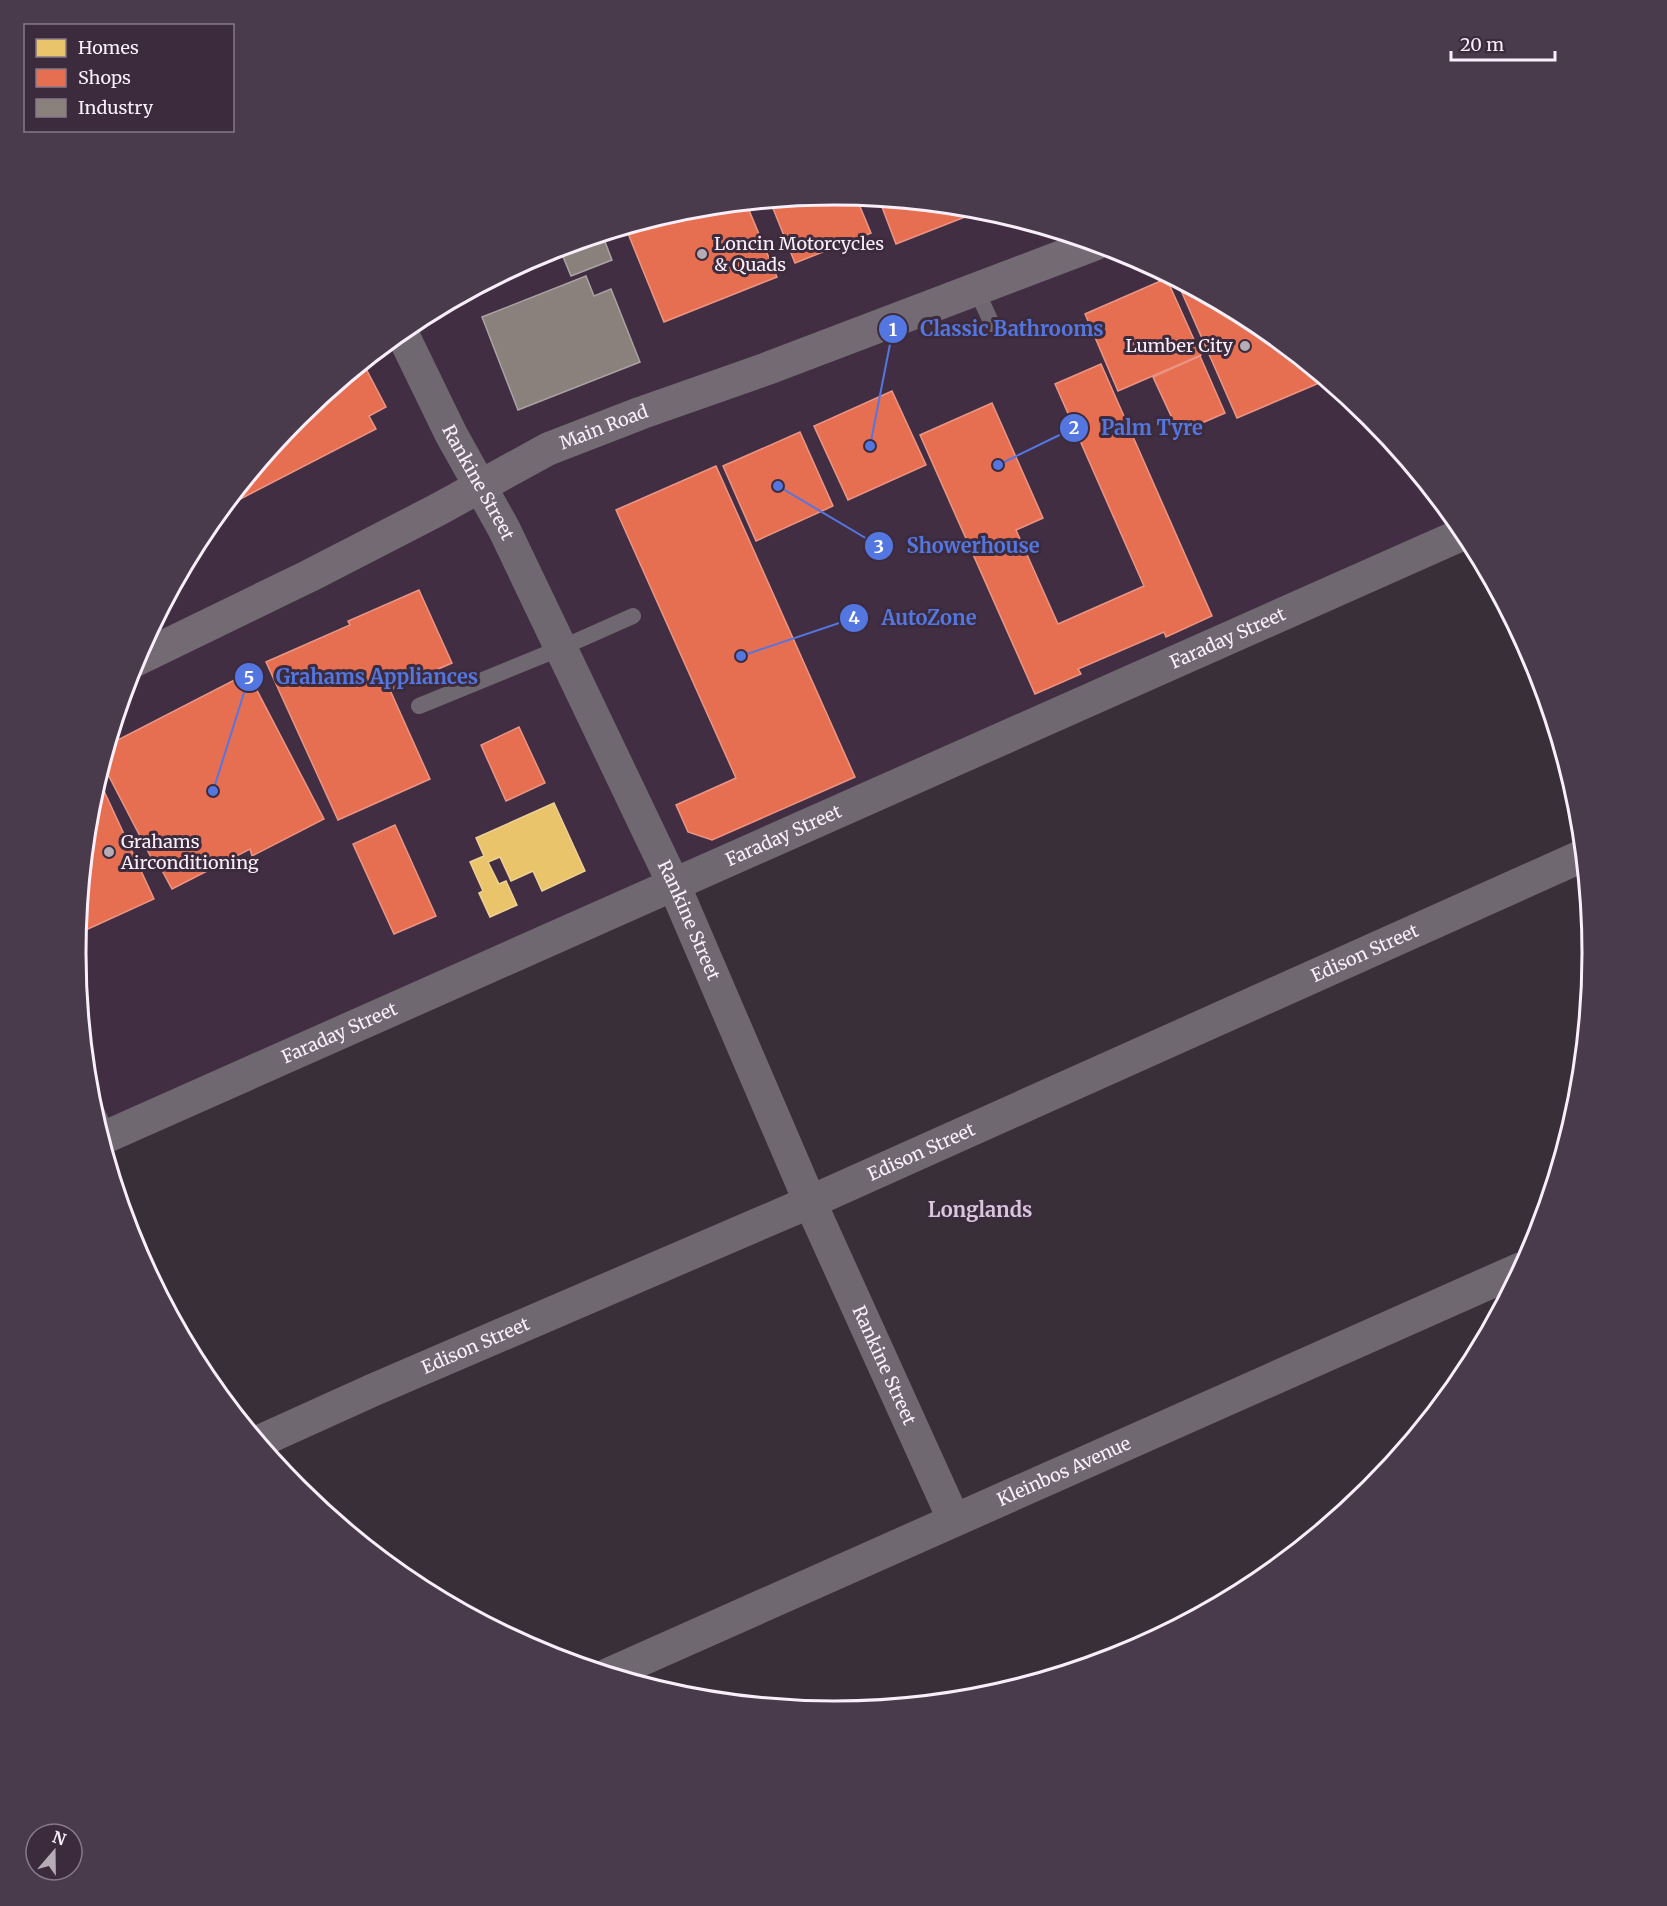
<svg xmlns="http://www.w3.org/2000/svg" width="1667" height="1906" font-family="Merriweather,serif">
	<style>
		.built { fill: #422e43 }
		.homes { fill: #e9c46a; stroke: #eed195; stroke-width: 1.5 }
		.shops { fill: #e76f51; stroke: #ec9584; stroke-width: 1.5 }
		.industry { fill: #8a817c; stroke: #aba2a2; stroke-width: 1.5 }
		.lines { fill: none; stroke-linecap: round; stroke-linejoin: round }
		.lane { stroke: #706871; stroke-width: 16 }
		.street { stroke: #706871; stroke-width: 33 }
		.secondary { stroke: #746a74; stroke-width: 33 }
		.poi-dot { fill: #b5acb6; stroke: #3b2b3d; stroke-width: 2 }
		.labels { text-anchor: middle; stroke-width: 6; stroke-linejoin: round; paint-order: stroke }
		.poi-label { font-size: 18px; fill: #f9effa; stroke: #3b2b3d; text-anchor: start }
		.street-label { font-size: 18px; fill: #f9effa; stroke: #3b2b3d }
		.neighbourhood-label { font-size: 20px; font-weight: bold; fill: #dac6dc; stroke: #3b2b3d }
		.rim { fill: none; stroke: #f9effa; stroke-width: 3 }
		.leader { fill: none; stroke: #5476e0; stroke-width: 2 }
		.callout-dot { fill: #5476e0; stroke: #3b2b3d; stroke-width: 2 }
		.mark-label { font-size: 18px; text-anchor: middle; font-weight: bold; fill: #fff }
		.callout-label { font-size: 20px; text-anchor: middle; font-weight: bold; fill: #5476e0; stroke: #3b2b3d; stroke-width: 6; stroke-linejoin: round; paint-order: stroke }
	</style>
	<rect width="100%" height="100%" fill="#382f39"/>
	<polygon class="built" points="834,195 982,209 1124,252 1255,323 1370,417 1465,533 102,1142 90,1101 75,953 90,805 133,662 203,531 297,416 412,322 544,252 686,209"/>
	<polygon class="homes" points="554,803 585,871 542,891 533,871 511,881 500,857 488,862 499,884 506,881 517,905 490,917 479,893 483,891 470,862 484,856 476,838"/>
	<g class="shops">
		<polygon points="834,195 856,197 871,233 795,263 770,201"/>
		<polygon points="879,199 982,209 983,210 896,244"/>
		<polygon points="746,203 777,277 664,322 627,231 686,209"/>
		<polygon points="1165,279 1167,285 1169,284 1201,355 1118,391 1085,314"/>
		<polygon points="1184,284 1255,323 1313,370 1319,383 1237,418 1179,286"/>
		<polygon points="1200,356 1225,413 1179,433 1153,377"/>
		<polygon points="363,363 386,407 369,416 376,429 221,509 297,416"/>
		<polygon points="1101,364 1212,616 1166,637 1164,632 1078,669 1081,674 1035,694 920,435 992,403 1043,518 1016,530 1058,624 1144,586 1055,384"/>
		<polygon points="892,391 926,465 848,500 814,426"/>
		<polygon points="800,432 833,506 756,541 723,466"/>
		<polygon points="716,466 855,777 712,840 688,832 676,805 736,778 616,510"/>
		<polygon points="419,590 452,663 390,690 430,779 338,820 266,662 350,625 348,621"/>
		<polygon points="248,673 324,819 252,856 250,849 172,889 159,865 156,867 102,763 108,745"/>
		<polygon points="519,727 545,783 506,801 481,745"/>
		<polygon points="98,778 154,899 77,934 90,805"/>
		<polygon points="395,825 436,916 394,934 353,844"/>
	</g>
	<g class="industry">
		<polygon points="678,211 627,231 625,227"/>
		<polygon points="602,234 612,260 571,276 559,247"/>
		<polygon points="586,276 594,296 611,289 640,362 518,410 482,317"/>
	</g>
	<g class="lines">
		<g class="lane">
			<polyline points="976,289 992,324"/>
			<polyline points="419,706 561,648 633,616"/>
			<polyline points="89,1095 108,1136"/>
		</g>
		<g class="street">
			<path id="s1" d="M401 331 451 434 504 529 674 885 810 1202 954 1520"/>
			<path id="s2" d="M101 1139 1465 533"/>
			<path id="s3" d="M258 1442 373 1390 810 1202 1582 856"/>
			<path id="s4" d="M609 1674 1520 1269"/>
		</g>
		<path class="secondary" id="s5" d="M134 661 309 576 439 509 548 449 641 413 766 369 1095 244"/>
	</g>
	<g class="poi-dot">
		<circle cx="702" cy="254" r="6"/>
		<circle cx="1245" cy="346" r="6"/>
		<circle cx="109" cy="852" r="6"/>
	</g>
	<g class="labels">
		<g class="poi-label">
			<text x="714" y="250">Loncin Motorcycles<tspan x="714" dy="21">&amp; Quads</tspan></text>
			<text x="1233" y="352" text-anchor="end">Lumber City</text>
			<text x="121" y="848">Grahams<tspan x="121" dy="21">Airconditioning</tspan></text>
		</g>
		<g class="street-label">
			<text dy="6" stroke="none"><textPath href="#s5" startOffset="525">Main Road</textPath></text>
			<text dy="6" stroke="none"><textPath href="#s1" startOffset="170">Rankine Street</textPath></text>
			<text dy="6" stroke="none"><textPath href="#s2" startOffset="1233">Faraday Street</textPath></text>
			<text dy="6" stroke="none"><textPath href="#s2" startOffset="747">Faraday Street</textPath></text>
			<text dy="6" stroke="none"><textPath href="#s1" startOffset="656">Rankine Street</textPath></text>
			<text dy="6" stroke="none"><textPath href="#s3" startOffset="1210">Edison Street</textPath></text>
			<text dy="6" stroke="none"><textPath href="#s2" startOffset="261">Faraday Street</textPath></text>
			<text dy="6" stroke="none"><textPath href="#s3" startOffset="724">Edison Street</textPath></text>
			<text dy="6" stroke="none"><textPath href="#s3" startOffset="238">Edison Street</textPath></text>
			<text dy="6" stroke="none"><textPath href="#s1" startOffset="1142">Rankine Street</textPath></text>
			<text dy="6" stroke="none"><textPath href="#s4" startOffset="498">Kleinbos Avenue</textPath></text>
		</g>
		<g class="neighbourhood-label">
			<text x="980" y="1217">Longlands</text>
		</g>
	</g>
	<path d="M0 0H1667V1906H0ZM86 953a748 748 0 1 1 1496 0a748 748 0 1 1-1496 0Z" fill="#4a3b4c" fill-rule="evenodd"/>
	<path class="rim" d="M86 953a748 748 0 1 1 1496 0a748 748 0 1 1-1496 0Z"/>
	<path class="leader" d="M870 446L893 329M998 465L1074 428M778 486L879 546M741 656L854 618M213 791L249 677"/>
	<g class="callout-dot">
		<circle cx="870" cy="446" r="6"/>
		<circle cx="998" cy="465" r="6"/>
		<circle cx="778" cy="486" r="6"/>
		<circle cx="741" cy="656" r="6"/>
		<circle cx="213" cy="791" r="6"/>
		<circle cx="893" cy="329" r="15"/>
		<circle cx="1074" cy="428" r="15"/>
		<circle cx="879" cy="546" r="15"/>
		<circle cx="854" cy="618" r="15"/>
		<circle cx="249" cy="677" r="15"/>
	</g>
	<g class="mark-label">
		<text x="893" y="336">1</text>
		<text x="1074" y="434">2</text>
		<text x="879" y="553">3</text>
		<text x="854" y="624">4</text>
		<text x="249" y="684">5</text>
	</g>
	<g class="callout-label">
		<text x="1012" y="336">Classic Bathrooms</text>
		<text x="1152" y="435">Palm Tyre</text>
		<text x="973" y="553">Showerhouse</text>
		<text x="929" y="625">AutoZone</text>
		<text x="377" y="684">Grahams Appliances</text>
	</g>
	<rect x="24" y="24" width="210" height="108" fill="#3b2b3d" stroke="#877989" stroke-width="1.5"/>
	<rect x="36" y="39" width="30" height="18" fill="#e9c46a" stroke="#877989" stroke-width="1.5"/>
	<text x="78" y="54" font-size="18" fill="#f9effa">Homes</text>
	<rect x="36" y="69" width="30" height="18" fill="#e76f51" stroke="#877989" stroke-width="1.5"/>
	<text x="78" y="84" font-size="18" fill="#f9effa">Shops</text>
	<rect x="36" y="99" width="30" height="18" fill="#8a817c" stroke="#877989" stroke-width="1.5"/>
	<text x="78" y="114" font-size="18" fill="#f9effa">Industry</text>
	<g transform="translate(54 1852) rotate(20)"><circle r="28" fill="#3b2b3d" stroke="#877989" stroke-width="1.5"/>
	<path d="M0-4.5L10 22L0 15L-10 22Z" fill="#b5acb6"/>
	<text y="-9" font-size="16" font-weight="bold" text-anchor="middle" fill="#f9effa">N</text>
	</g>
	<path d="M1451 51v9h104v-9" fill="none" stroke="#f9effa" stroke-width="3"/>
	<text x="1460" y="51" font-size="18" fill="#f9effa" stroke="#3b2b3d" stroke-width="4.5" paint-order="stroke">20 m</text>
</svg>
